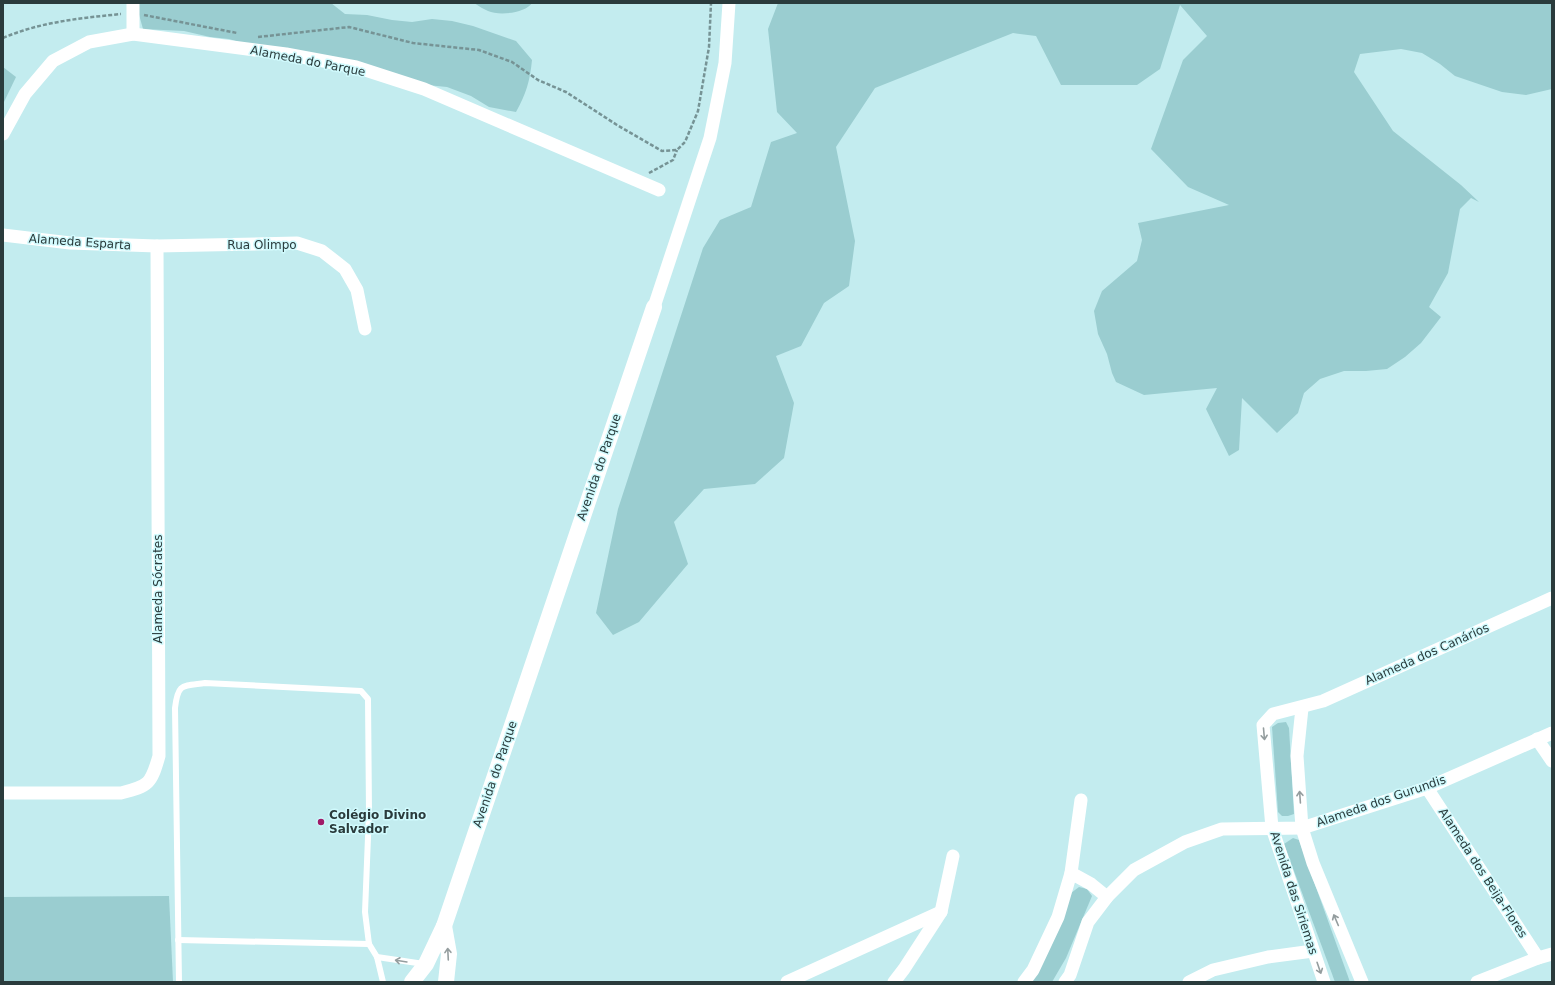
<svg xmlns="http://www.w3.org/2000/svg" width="1555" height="985" font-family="'DejaVu Sans',sans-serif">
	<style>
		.green { fill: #9acdd0 }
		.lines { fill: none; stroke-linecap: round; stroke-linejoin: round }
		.path { stroke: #769395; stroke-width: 2.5; stroke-dasharray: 4 2; stroke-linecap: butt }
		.service { stroke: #fff; stroke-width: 6 }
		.minor { stroke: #fff; stroke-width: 13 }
		.tertiary { stroke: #fff; stroke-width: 16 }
		.oneway { stroke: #949d9e }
		.poi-dot { fill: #a01a67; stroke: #d0fafd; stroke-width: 1.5 }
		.labels { text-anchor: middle; stroke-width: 3; stroke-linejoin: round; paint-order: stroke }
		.street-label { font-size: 12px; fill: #2a3b3c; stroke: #d0fafd }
		.poi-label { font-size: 12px; font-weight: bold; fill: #2a3b3c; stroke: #d0fafd; text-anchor: start }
	</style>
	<rect width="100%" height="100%" fill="#c3ecef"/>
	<g class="green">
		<path d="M138 3H331L345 14 367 15 392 20 412 22 432 19 452 21 473 26 516 41 532 60C530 81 526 94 516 112L489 107 471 96 447 87 427 85 271 52 229 39 210 37 184 31 143 29 138 11Z"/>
		<path d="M474 3H532C526 13 499 16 488 11 483 9 479 6 474 3Z"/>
		<polygon points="778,3 1552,3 1552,89 1526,95 1502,92 1455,76 1440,64 1422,53 1401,49 1360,54 1354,72 1393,131 1461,185 1479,202 1471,198 1460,209 1448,273 1429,307 1441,317 1421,343 1405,357 1387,369 1366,371 1344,371 1320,379 1304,393 1298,413 1277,433 1242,398 1239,450 1229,456 1206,409 1217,388 1144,395 1116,382 1112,373 1107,354 1098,334 1094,311 1102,291 1137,261 1142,240 1138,223 1229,205 1188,187 1151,149 1183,60 1207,36 1180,5 1160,69 1137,85 1061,85 1036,36 1013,33 875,88 836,147 855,241 849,286 824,303 801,346 776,356 794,403 784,458 755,484 704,489 674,522 688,564 639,622 613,635 596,613 618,509 703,248 720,220 751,207 771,142 797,133 777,112 768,29"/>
		<polygon points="3,67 16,77 3,104"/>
		<polygon points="1286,722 1289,728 1294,814 1288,816 1282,816 1278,812 1272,727 1278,723"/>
		<polygon points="1293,838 1299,840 1350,982 1335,982 1284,844"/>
		<polygon points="1079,887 1087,889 1092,896 1066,958 1052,982 1031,982 1071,893"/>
		<polygon points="169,896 173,982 3,982 3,897"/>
	</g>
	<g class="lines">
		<g class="path">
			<polyline points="144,15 237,33"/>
			<polyline points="258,37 349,27 413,43 479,50 512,62 538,80 566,92 617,125 662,151 677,150 685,142 698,111 709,47 711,3"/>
			<path d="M3 38C40 22 81 18 121 14"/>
			<polyline points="649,173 673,160 677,150"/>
		</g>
		<g class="service">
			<polyline points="178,940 369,944"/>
			<polyline points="377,957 424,964"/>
			<path d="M179 982 175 708C178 683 182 686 205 683L361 691 368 699 369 812 365 912 369 944 377 957 383 982"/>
		</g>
		<g class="minor">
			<polyline points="133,34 133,3"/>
			<polyline points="3,134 25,94 53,61 89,42 133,34 286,54 356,67 424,89 659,190"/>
			<polyline points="3,235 70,243 157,246 297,243 322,251 345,269 357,290 365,329"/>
			<polyline points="654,307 710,138 725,63 729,3"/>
			<polyline points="1302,708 1297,756 1302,828 1313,863 1362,982"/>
			<polyline points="1537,739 1552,761"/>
			<polyline points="1427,788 1538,958"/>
			<path d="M3 793H121C149 786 151 784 159 756L157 246"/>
			<polyline points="1071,873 1091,884 1107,897"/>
			<polyline points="787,982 941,912"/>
			<polyline points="894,982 904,969 941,912 953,856"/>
			<polyline points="1024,982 1033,970 1058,917 1071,873 1081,800"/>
			<polyline points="1065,982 1070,975 1088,922 1107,897 1134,870 1185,842 1222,829 1302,828 1427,788 1552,733"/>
			<polyline points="1189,982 1213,970 1268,957 1313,951"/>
			<polyline points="1324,982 1272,828 1263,725 1273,714 1323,701 1552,598"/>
			<polyline points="1477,982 1538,958 1552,954"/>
		</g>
		<g class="tertiary">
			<polyline points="444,926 449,954 446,982"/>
			<polyline points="412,982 426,964 444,926 654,307"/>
		</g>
	</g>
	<defs><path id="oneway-shaft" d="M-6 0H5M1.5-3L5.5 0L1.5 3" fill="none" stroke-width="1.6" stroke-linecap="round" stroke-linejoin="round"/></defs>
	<g class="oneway">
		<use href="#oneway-shaft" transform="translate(1264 734) rotate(85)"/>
		<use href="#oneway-shaft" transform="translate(1300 797) rotate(-94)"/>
		<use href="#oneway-shaft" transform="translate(1336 920) rotate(-113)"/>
		<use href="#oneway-shaft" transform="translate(448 954) rotate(-93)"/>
		<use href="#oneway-shaft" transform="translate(401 961) rotate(-171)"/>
		<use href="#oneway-shaft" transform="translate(1319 968) rotate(71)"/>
	</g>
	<circle class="poi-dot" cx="321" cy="822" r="4"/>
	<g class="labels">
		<g class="street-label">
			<text transform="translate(308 61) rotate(11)" y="4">Alameda do Parque</text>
			<text transform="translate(80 242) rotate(4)" y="4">Alameda Esparta</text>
			<text x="262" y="249">Rua Olimpo</text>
			<text transform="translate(599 467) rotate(-71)" y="4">Avenida do Parque</text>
			<text transform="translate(158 589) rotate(-90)" y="4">Alameda Sócrates</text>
			<text transform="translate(1427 654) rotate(-24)" y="4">Alameda dos Canários</text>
			<text transform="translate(495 774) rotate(-71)" y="4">Avenida do Parque</text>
			<text transform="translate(1381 801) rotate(-19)" y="4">Alameda dos Gurundis</text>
			<text transform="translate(1483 873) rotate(57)" y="4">Alameda dos Beija-Flores</text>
			<text transform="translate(1294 893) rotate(72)" y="4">Avenida das Siriemas</text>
		</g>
		<g class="poi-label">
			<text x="329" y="819">Colégio Divino<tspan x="329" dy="14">Salvador</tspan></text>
		</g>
	</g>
	<rect width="1555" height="985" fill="none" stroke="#2a3b3c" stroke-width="8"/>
</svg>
